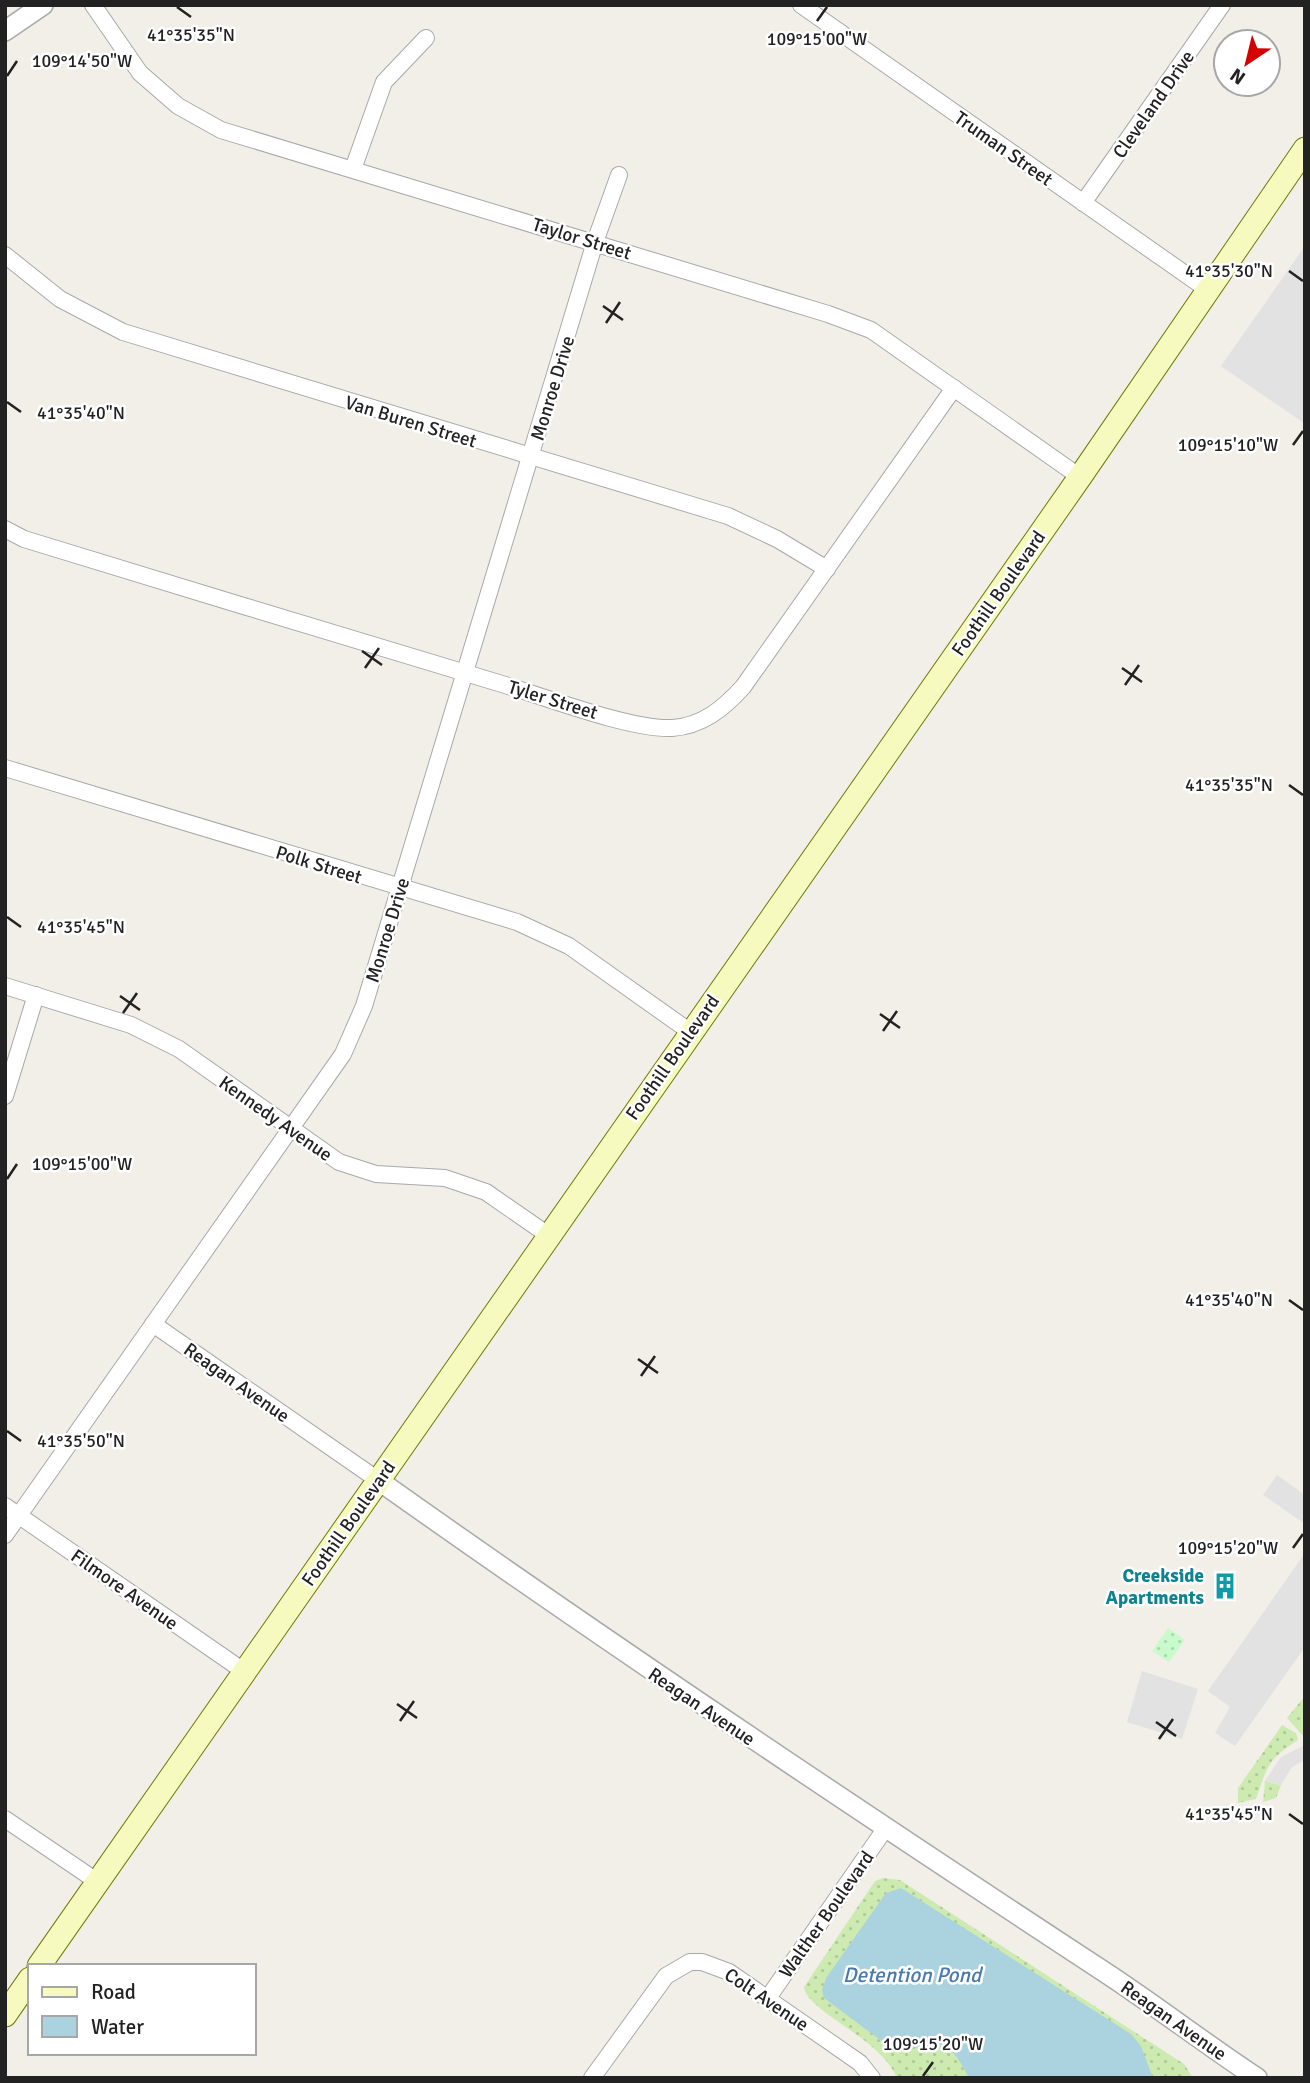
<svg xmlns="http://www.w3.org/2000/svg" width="1310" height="2083" font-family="Signika,sans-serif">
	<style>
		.grass { fill: url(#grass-dots) }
		.park { fill: url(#park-dots) }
		.parking { fill: #e2e2e2 }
		.water { fill: #aad3df }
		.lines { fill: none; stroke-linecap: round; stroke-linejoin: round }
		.minor-casing { stroke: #a9a9a9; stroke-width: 18 }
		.tertiary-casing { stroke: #a9a9a9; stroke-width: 22 }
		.secondary-casing { stroke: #707d05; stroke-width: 25 }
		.minor { stroke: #fff; stroke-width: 16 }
		.tertiary { stroke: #fff; stroke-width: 19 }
		.secondary { stroke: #f7fabf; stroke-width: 23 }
		.ticks { fill: none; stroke: #222; stroke-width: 2.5 }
		.labels { text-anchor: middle; stroke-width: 5; stroke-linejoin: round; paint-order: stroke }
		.street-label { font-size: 19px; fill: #222; stroke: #fff }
		.culture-label { font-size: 19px; font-weight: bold; fill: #0d838f; stroke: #fff; text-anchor: end }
		.water-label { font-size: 21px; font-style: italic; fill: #4a7aab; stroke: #fff }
		.ticks-label { font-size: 18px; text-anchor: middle; fill: #222; stroke: #fff; stroke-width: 5; stroke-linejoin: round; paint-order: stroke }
	</style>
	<defs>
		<pattern id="grass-dots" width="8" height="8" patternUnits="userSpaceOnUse" patternTransform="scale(1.75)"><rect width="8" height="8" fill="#cdebb0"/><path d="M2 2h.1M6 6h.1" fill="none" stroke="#b0c997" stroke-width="1.8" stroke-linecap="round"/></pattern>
		<pattern id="park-dots" width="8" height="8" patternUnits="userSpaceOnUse" patternTransform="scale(1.75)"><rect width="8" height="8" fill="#c8facc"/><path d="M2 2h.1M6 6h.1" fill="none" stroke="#acd6af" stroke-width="1.8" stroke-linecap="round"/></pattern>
	</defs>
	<rect width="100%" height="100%" fill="#f2efe9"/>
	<g class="grass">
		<polygon points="1305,1696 1305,1738 1287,1718"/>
		<path d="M1282 1725 1296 1733 1298 1740C1267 1760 1267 1767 1256 1799L1238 1803V1788Z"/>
		<polygon points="1265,1781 1281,1785 1276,1798 1263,1802"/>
		<path d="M883 1878 900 1880 1184 2064 1193 2078H897C881 2038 807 2012 804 1987L875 1881Z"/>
	</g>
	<polygon class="park" points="1168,1628 1185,1640 1169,1662 1152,1651"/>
	<g class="parking">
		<polygon points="1305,246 1305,424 1221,366"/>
		<polygon points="1277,1475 1305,1495 1305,1524 1263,1495"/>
		<polygon points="1305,1553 1305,1647 1235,1746 1215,1733 1230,1707 1208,1691"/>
		<polygon points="1142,1671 1198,1689 1182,1739 1127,1722"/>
		<polygon points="1305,1745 1305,1760 1292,1767 1281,1785 1265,1781 1281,1757"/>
	</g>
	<path class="water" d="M901 1888 1131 2034 1141 2046 1153 2078H969C941 2021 931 2055 891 2048L824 1998 822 1990 826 1978 886 1893Z"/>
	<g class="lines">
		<g class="minor-casing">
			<g id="minor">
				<polyline points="93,5 140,73 178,106 221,130 828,314 871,330 1080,477"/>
				<polyline points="801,5 1208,290"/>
				<polyline points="353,169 384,82 426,38"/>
				<polyline points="1083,203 1222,5"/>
				<polyline points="5,255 60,299 123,332 728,516 777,539 827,569"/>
				<path d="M5 529 24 539C183 587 343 637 502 684 545 697 631 730 672 728 702 726 723 709 743 687L954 388"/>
				<polyline points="5,768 517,922 569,946 689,1031"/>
				<polyline points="5,986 131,1025 179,1049 339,1162 376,1174 445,1178 486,1192 548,1235"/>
				<polyline points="5,1096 36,995"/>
				<polyline points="153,1324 378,1480"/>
				<polyline points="5,1506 245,1672"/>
				<polyline points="5,1535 343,1054 364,1006 595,242 619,175"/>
				<polyline points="5,1819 98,1882"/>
				<polyline points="768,1998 885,1829"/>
				<polyline points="592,2078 666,1976 690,1962 702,1962 729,1972 860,2063 872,2078"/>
			</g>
		</g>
		<g class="tertiary-casing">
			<g id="tertiary">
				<polyline points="5,31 43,5"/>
				<path d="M378 1480C616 1649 859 1811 1103 1971 1155 2005 1204 2043 1257 2078"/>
			</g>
		</g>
		<g class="secondary-casing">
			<g id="secondary">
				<polyline points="39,1966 1080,477 1305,149"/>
				<polyline points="5,2015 30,1979"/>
			</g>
		</g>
		<use href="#minor" class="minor"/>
		<use href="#tertiary" class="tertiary"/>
		<use href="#secondary" class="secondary"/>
	</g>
	<path class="ticks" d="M177 7 191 17M817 21 827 7M7 76 17 61M1289 271 1303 281M603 306 623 320M606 323 620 302M7 402 21 412M1293 445 1303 431M362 651 382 665M365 668 379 648M1122 668 1142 682M1125 685 1139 665M1289 785 1303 795M7 917 21 927M120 996 140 1010M123 1013 137 993M880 1014 900 1028M883 1031 897 1011M7 1179 17 1164M1289 1300 1303 1310M638 1359 658 1373M641 1376 655 1356M7 1431 21 1441M1293 1548 1303 1534M397 1704 417 1718M400 1721 414 1701M1156 1722 1176 1736M1159 1739 1173 1719M1289 1814 1303 1824M923 2076 933 2062"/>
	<defs>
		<g id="building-bare" transform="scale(2.1)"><path d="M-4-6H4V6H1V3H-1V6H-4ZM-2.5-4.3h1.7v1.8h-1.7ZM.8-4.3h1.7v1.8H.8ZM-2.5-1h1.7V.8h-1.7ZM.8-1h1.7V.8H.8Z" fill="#0f9aa8" stroke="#fff" stroke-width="2.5" paint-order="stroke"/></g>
	</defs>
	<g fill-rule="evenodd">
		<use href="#building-bare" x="1225" y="1586"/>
	</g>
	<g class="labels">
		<g class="street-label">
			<text transform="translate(1153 104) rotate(-55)" y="7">Cleveland Drive</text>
			<text transform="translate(1004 148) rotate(35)" y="7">Truman Street</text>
			<text transform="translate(582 238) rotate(17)" y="7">Taylor Street</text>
			<text transform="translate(552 388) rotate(-73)" y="7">Monroe Drive</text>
			<text transform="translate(411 421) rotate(17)" y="7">Van Buren Street</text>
			<text transform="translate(998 593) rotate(-55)" y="7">Foothill Boulevard</text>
			<text transform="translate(553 699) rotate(17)" y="7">Tyler Street</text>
			<text transform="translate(319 864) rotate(17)" y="7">Polk Street</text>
			<text transform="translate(387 930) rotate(-73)" y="7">Monroe Drive</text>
			<text transform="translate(672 1057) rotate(-55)" y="7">Foothill Boulevard</text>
			<text transform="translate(276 1118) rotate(35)" y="7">Kennedy Avenue</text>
			<text transform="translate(237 1382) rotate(35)" y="7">Reagan Avenue</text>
			<text transform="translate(348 1523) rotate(-55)" y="7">Foothill Boulevard</text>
			<text transform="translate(125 1589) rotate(35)" y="7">Filmore Avenue</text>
			<text transform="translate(702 1706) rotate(34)" y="7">Reagan Avenue</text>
			<text transform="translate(826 1914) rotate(-55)" y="7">Walther Boulevard</text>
			<text transform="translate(767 1999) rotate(34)" y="7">Colt Avenue</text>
			<text transform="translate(1174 2020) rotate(35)" y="7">Reagan Avenue</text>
		</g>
		<g class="culture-label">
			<text x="1204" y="1582">Creekside<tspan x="1204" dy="22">Apartments</tspan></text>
		</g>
		<g class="water-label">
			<text x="912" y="1982">Detention Pond</text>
		</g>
	</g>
	<g class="ticks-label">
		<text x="191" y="41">41°35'35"N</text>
		<text x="817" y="45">109°15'00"W</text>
		<text x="82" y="67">109°14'50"W</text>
		<text x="1229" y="277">41°35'30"N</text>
		<text x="81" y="419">41°35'40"N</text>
		<text x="1228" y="451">109°15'10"W</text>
		<text x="1229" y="791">41°35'35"N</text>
		<text x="81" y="933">41°35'45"N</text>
		<text x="82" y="1170">109°15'00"W</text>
		<text x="1229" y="1306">41°35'40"N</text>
		<text x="81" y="1447">41°35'50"N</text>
		<text x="1228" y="1554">109°15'20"W</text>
		<text x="1229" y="1820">41°35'45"N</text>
		<text x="933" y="2050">109°15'20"W</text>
	</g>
	<rect width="1310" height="2083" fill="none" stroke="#222222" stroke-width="14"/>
	<rect x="28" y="1964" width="228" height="91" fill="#ffffff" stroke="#a7a7a7" stroke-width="2"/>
	<rect x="42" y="1987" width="35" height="10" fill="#f7fabf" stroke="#a7a7a7" stroke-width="2"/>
	<text x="91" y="1999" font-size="21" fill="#222222">Road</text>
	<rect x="42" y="2016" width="35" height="21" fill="#aad3df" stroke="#a7a7a7" stroke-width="2"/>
	<text x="91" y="2034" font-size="21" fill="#222222">Water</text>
	<g transform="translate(1247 63) rotate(215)"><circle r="33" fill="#ffffff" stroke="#a7a7a7" stroke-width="2"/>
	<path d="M0-5L12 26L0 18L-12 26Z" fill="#d40000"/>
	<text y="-10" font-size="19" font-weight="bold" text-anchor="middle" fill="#222222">N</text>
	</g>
</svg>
